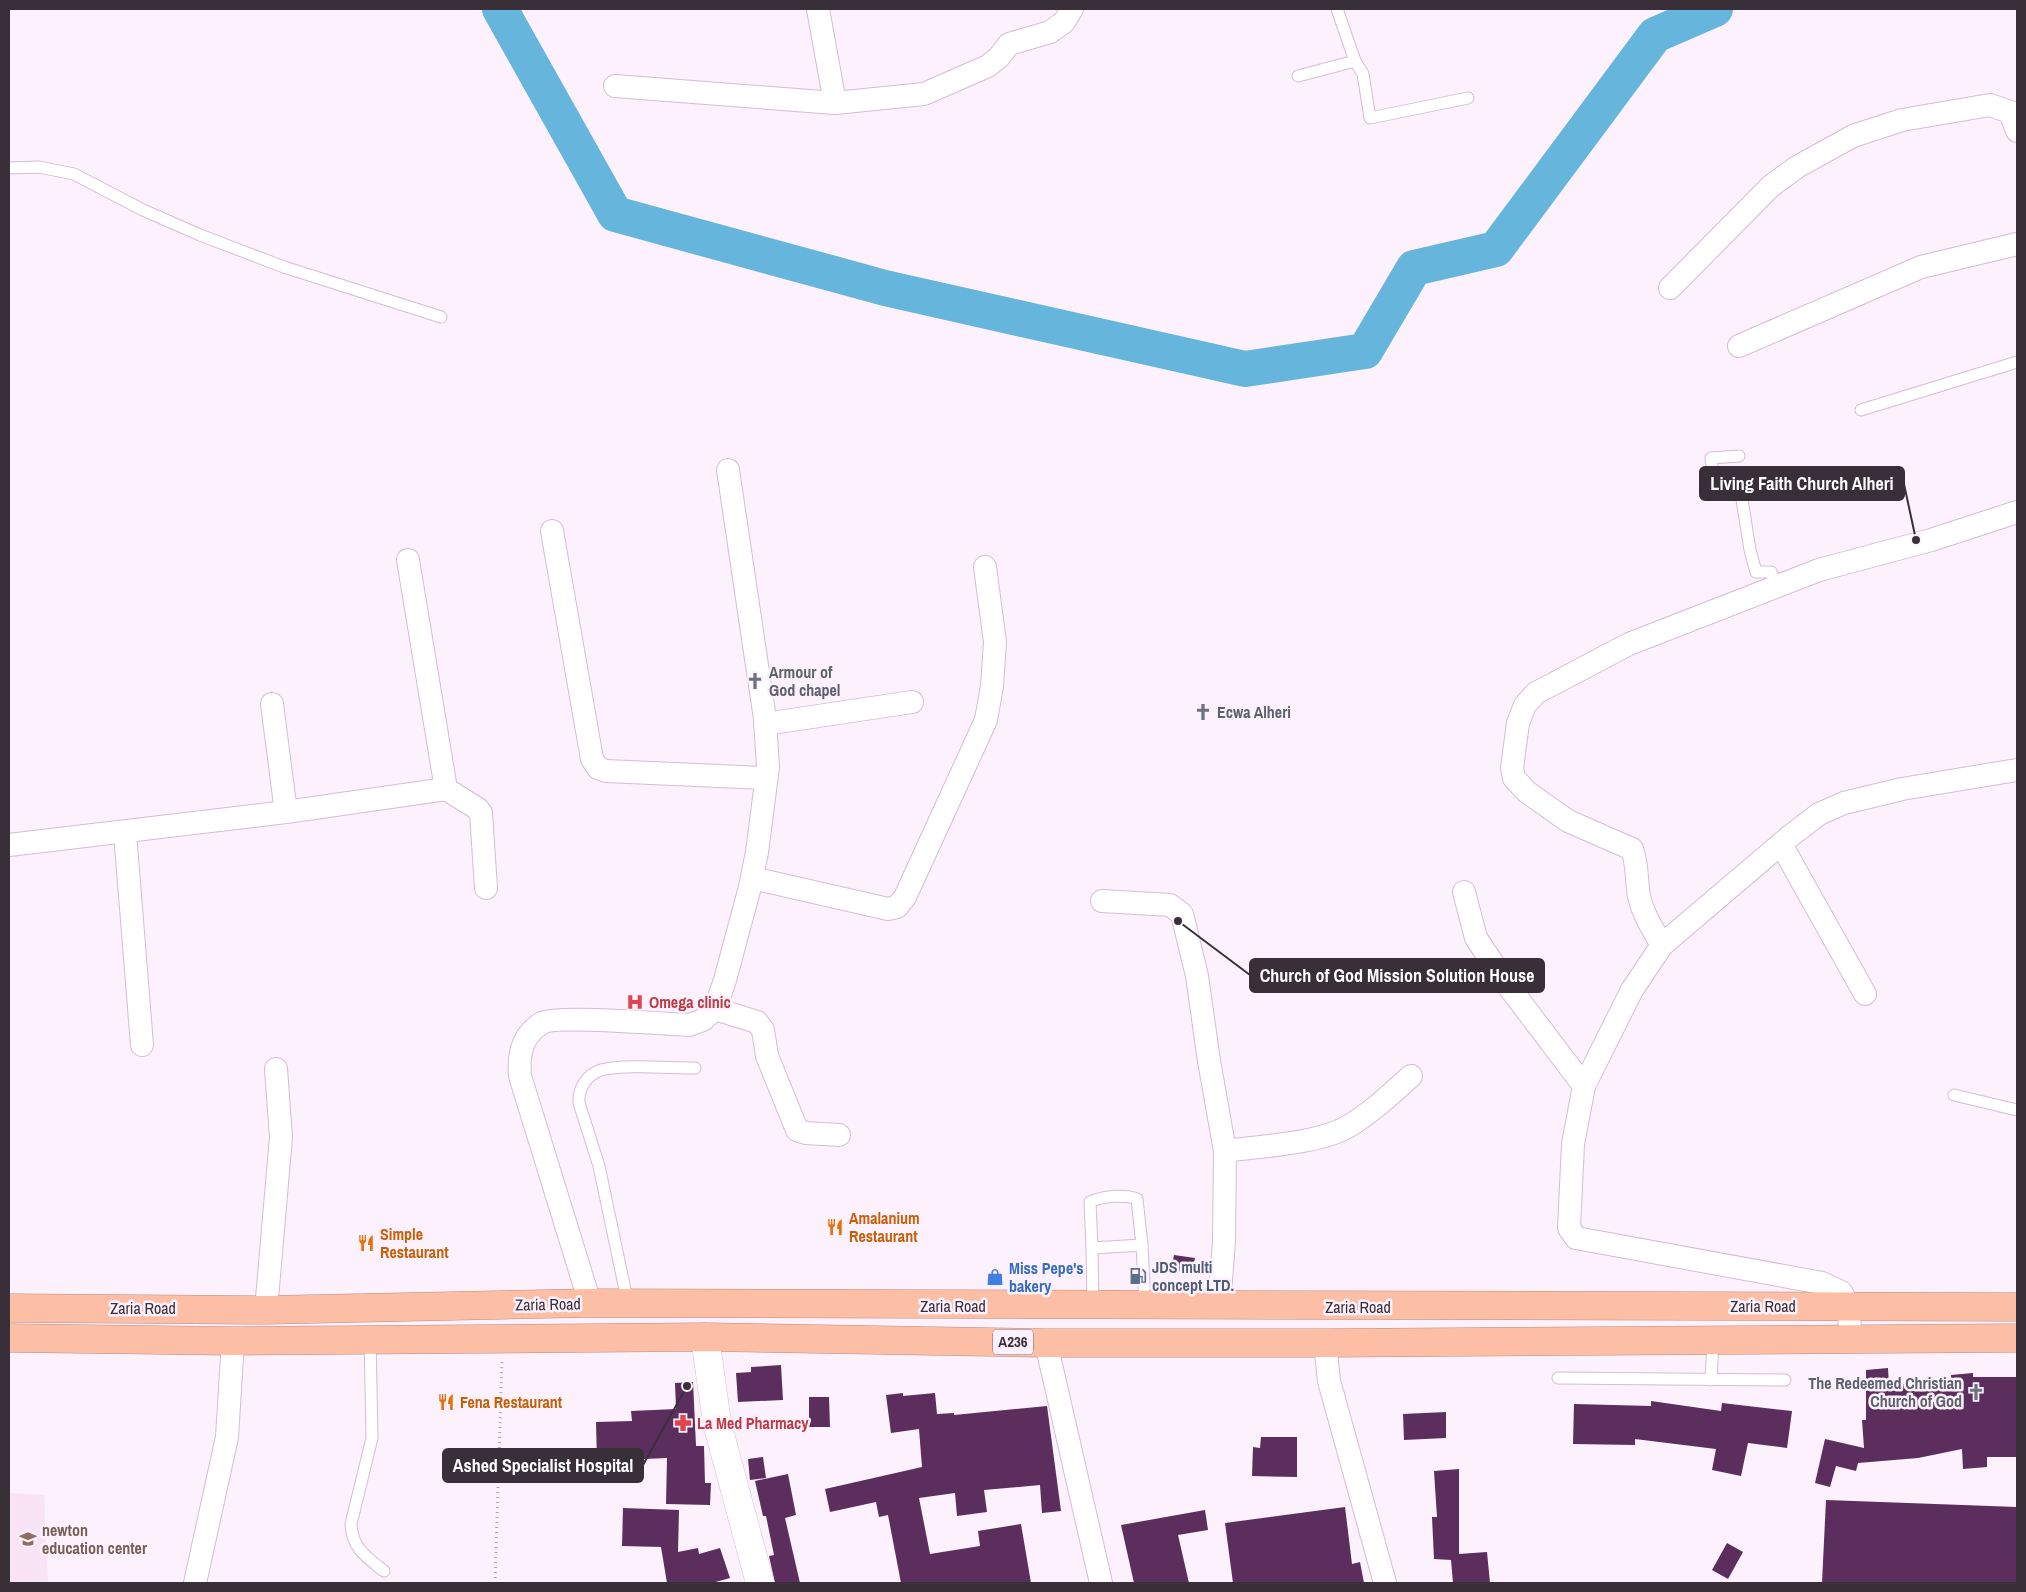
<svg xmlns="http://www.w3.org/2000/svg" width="2026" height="1592" font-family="'Archivo Narrow',sans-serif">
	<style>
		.education { fill: #f8e4f5 }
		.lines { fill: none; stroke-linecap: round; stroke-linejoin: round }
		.river { stroke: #66b5dc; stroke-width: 36 }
		.building { fill: #5b2e5e }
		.lane-casing { stroke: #d6bcd6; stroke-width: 13 }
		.street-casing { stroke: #d6bcd6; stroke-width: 24 }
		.secondary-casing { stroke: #d6bcd6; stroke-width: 29 }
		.highway-casing { stroke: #b88c7f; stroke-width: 29 }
		.path { stroke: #afa4af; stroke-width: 3; stroke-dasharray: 1 4; stroke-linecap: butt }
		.lane { stroke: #fff; stroke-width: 11 }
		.street { stroke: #fff; stroke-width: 22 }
		.secondary { stroke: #fff; stroke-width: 28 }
		.highway { stroke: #fcbea4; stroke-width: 28 }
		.labels { text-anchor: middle; stroke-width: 5; stroke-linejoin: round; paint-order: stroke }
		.shield { fill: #fcf1fc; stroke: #746974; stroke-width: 1 }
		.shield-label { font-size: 15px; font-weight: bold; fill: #392f39 }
		.worship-label { font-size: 16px; font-weight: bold; fill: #5b616d; stroke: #fcf1fc; text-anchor: start }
		.health-label { font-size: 16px; font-weight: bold; fill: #be3a42; stroke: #fcf1fc; text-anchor: start }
		.food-label { font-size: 16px; font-weight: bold; fill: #c56008; stroke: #fcf1fc; text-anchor: start }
		.service-label { font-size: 16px; font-weight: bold; fill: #4e5e75; stroke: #fcf1fc; text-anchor: start }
		.shop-label { font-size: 16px; font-weight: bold; fill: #366cbe; stroke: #fcf1fc; text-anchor: start }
		.street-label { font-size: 16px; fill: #392f39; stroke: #fcf1fc }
		.education-label { font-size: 16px; font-weight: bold; fill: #785e54; stroke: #fcf1fc; text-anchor: start }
		.leader { fill: none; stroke: #392f39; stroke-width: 2 }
		.callout-dot { fill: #392f39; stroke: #fcf1fc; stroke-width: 2 }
		.callout { fill: #392f39; stroke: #392f39; stroke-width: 2 }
		.callout-label { font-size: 18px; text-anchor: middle; font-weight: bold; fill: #fff }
	</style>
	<rect width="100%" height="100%" fill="#fcf1fc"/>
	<polygon class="education" points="9,1493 44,1495 48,1583 9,1583"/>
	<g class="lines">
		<polyline class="river" points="500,9 615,214 885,288 1245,369 1365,351 1414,268 1496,249 1655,35 1715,9"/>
	</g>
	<g class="building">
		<polygon points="1174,1255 1195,1258 1192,1273 1171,1270"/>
		<polygon points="781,1365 783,1400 738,1402 736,1373 751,1372 751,1367"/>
		<polygon points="1888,1368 1889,1385 1951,1380 1951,1375 1973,1373 1973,1377 2017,1377 2017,1457 1987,1457 1987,1467 1963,1469 1962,1449 1918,1458 1858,1463 1856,1471 1836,1466 1830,1487 1815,1483 1825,1439 1864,1448 1862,1420 1866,1420 1866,1370"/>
		<polygon points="693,1382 696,1446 704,1446 705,1483 711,1483 710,1505 666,1504 667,1458 597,1461 596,1422 632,1421 631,1411 676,1409 675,1383"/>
		<polygon points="903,1393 903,1396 935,1393 937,1414 954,1413 954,1415 1047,1406 1061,1511 1042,1513 1040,1485 984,1490 987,1512 957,1516 955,1493 919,1498 930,1554 980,1546 978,1531 1021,1524 1031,1583 901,1583 888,1515 879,1517 876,1502 830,1512 825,1489 922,1467 919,1429 891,1433 886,1395"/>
		<polygon points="809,1397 829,1397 830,1427 809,1427"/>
		<polygon points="1651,1401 1721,1411 1722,1403 1792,1411 1787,1448 1748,1443 1741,1476 1712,1470 1716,1449 1635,1439 1635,1445 1573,1444 1574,1404 1651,1406"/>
		<polygon points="1446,1412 1446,1438 1404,1440 1403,1414"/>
		<polygon points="1261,1437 1297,1437 1297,1477 1252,1476 1253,1447 1260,1448"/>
		<polygon points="763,1457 766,1478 750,1480 748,1459"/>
		<polygon points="1459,1469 1459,1554 1487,1552 1490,1583 1453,1583 1451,1560 1434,1559 1432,1517 1437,1517 1434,1471"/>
		<polygon points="788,1474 796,1515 785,1518 800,1583 775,1583 769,1556 774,1555 766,1516 763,1516 755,1481"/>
		<polygon points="1826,1500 2017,1507 2017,1583 1822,1583"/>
		<polygon points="1345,1507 1352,1564 1360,1562 1364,1583 1233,1583 1225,1523"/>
		<polygon points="623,1508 679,1510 678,1552 698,1548 699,1554 720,1548 730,1578 712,1583 667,1583 661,1547 622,1546"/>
		<polygon points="1205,1510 1208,1530 1178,1535 1189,1583 1134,1583 1121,1525"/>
		<polygon points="1727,1543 1743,1552 1728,1579 1712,1570"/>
	</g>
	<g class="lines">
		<g class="lane-casing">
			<g id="lane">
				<polyline points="1337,9 1355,61 1363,74 1370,118 1468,98"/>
				<polyline points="1298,76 1355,61"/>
				<polyline points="9,168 39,167 74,174 143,210 200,235 284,267 441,317"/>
				<polyline points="1861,410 2017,362"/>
				<polyline points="1739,456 1711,458 1715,492 1741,493 1750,550 1756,572 1771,572 1777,587"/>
				<polyline points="1954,1095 2017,1110"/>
				<path d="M1092 1248 1090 1202C1102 1196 1125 1194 1137 1199L1142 1245"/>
				<path d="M628 1304 599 1166 579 1103C578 1089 586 1075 601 1070 625 1064 668 1068 695 1068"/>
				<polyline points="1093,1305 1092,1248 1142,1245 1145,1305"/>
				<path d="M370 1339 372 1438 351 1524C352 1548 366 1557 384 1571"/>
				<polyline points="1558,1378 1785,1380"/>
				<polyline points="1711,1380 1713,1340"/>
			</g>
		</g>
		<g class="street-casing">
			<g id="street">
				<polyline points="818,9 835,103"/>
				<polyline points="615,86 835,103 924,94 988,66 999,57 1009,44 1050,32 1064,22 1072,9"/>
				<polyline points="1670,288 1771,186 1797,167 1853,136 1902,120 1990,105 2010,112 2017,131"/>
				<polyline points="1739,346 1921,267 2017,244"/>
				<polyline points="552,531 592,759 598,768 606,771 766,778"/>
				<polyline points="272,704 286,812"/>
				<polyline points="765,724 912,702"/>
				<polyline points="446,789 478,809 481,813 486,888"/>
				<polyline points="125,833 142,1045"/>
				<polyline points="1781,844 1865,994"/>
				<polyline points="9,845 286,812 446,789 408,560"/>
				<polyline points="752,878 888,909 897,907 905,897 986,720 992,686 995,642 985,567"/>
				<polyline points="1464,892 1476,938 1506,983 1584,1086"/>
				<polyline points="1102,901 1170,905 1182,914 1197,976 1209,1061 1225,1151 1224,1241 1219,1307"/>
				<path d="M1662 945C1653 930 1643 914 1639 896 1636 880 1638 865 1632 849L1568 821 1527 792 1514 778 1512 768 1518 723 1525 705 1536 693 1629 644 1819 570 1931 540 2017 512"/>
				<polyline points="715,1009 757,1022 763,1030 767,1056 797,1130 806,1133 839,1135"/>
				<path d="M1225 1151C1260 1146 1319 1144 1349 1126 1372 1112 1391 1094 1411 1076"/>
				<path d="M590 1303 520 1076C518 1054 522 1035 542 1023 555 1015 667 1024 689 1025L703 1020 715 1009 725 980 750 887 757 852 768 767 765 719 728 470"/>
				<polyline points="266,1310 281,1137 276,1069"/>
				<polyline points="1850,1340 1849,1306 1841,1292 1822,1283 1576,1238 1569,1228 1573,1144 1584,1086 1632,990 1662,945 1789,837 1819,814 1844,803 1902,789 2017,770"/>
				<polyline points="1046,1343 1101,1583"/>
				<polyline points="1325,1343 1329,1381 1385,1583"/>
				<polyline points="195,1583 227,1437 233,1341"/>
			</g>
		</g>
		<g class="secondary-casing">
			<polyline id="secondary" points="705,1337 717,1423 760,1583"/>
		</g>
		<g class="highway-casing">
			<g id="highway">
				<polyline points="9,1308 266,1310 590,1303 2017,1307"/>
				<polyline points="9,1338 233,1341 705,1337 1046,1343 1325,1343 2017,1338"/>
			</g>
		</g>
		<polyline class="path" points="495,1583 502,1361"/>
		<use href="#lane" class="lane"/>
		<use href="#street" class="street"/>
		<use href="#secondary" class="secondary"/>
		<use href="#highway" class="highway"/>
	</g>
	<defs>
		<g id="church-bare" transform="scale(1.35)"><path d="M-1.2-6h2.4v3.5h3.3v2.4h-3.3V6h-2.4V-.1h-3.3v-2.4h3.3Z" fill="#6b7280" stroke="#fcf1fc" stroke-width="2.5" paint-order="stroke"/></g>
		<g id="hospital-bare" transform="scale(1.35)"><path d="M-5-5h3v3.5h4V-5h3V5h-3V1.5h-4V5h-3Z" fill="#e0444e" stroke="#fcf1fc" stroke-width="2.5" paint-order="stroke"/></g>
		<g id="restaurant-bare" transform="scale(1.35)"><path d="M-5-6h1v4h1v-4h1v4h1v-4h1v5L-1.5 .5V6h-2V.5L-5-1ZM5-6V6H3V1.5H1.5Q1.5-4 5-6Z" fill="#e8710a" stroke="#fcf1fc" stroke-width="2.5" paint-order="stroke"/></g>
		<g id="fuel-bare" transform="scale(1.35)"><path d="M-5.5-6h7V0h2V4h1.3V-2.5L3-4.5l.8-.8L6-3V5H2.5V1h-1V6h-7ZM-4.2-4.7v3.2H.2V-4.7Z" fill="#5c6f8a" stroke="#fcf1fc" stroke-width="2.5" paint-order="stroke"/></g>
		<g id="shop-bare" transform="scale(1.35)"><path d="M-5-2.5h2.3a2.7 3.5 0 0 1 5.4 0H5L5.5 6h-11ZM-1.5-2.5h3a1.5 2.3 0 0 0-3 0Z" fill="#3f7fe0" stroke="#fcf1fc" stroke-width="2.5" paint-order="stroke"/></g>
		<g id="pharmacy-bare" transform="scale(1.35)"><path d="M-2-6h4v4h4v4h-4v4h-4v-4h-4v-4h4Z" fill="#e0444e" stroke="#fcf1fc" stroke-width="2.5" paint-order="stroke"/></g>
		<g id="school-bare" transform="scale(1.35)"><path d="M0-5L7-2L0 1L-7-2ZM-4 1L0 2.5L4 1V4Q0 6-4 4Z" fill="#8d6e63" stroke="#fcf1fc" stroke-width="2.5" paint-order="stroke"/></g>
	</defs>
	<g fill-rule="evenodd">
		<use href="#church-bare" x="755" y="681"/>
		<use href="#church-bare" x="1203" y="712"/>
		<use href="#hospital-bare" x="635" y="1002"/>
		<use href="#restaurant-bare" x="835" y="1227"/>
		<use href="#restaurant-bare" x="366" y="1243"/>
		<use href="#fuel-bare" x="1138" y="1276"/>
		<use href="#shop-bare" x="995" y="1277"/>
		<use href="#church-bare" x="1976" y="1392"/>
		<use href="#restaurant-bare" x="446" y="1402"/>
		<use href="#pharmacy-bare" x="683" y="1423"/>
		<use href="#school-bare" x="28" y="1539"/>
	</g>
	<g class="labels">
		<rect class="shield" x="993" y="1329.5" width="40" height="25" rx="4"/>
		<g class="shield-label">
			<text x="1013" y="1347">A236</text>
		</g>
		<g class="worship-label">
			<text x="769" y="678">Armour of<tspan x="769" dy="18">God chapel</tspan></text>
			<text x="1217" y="718">Ecwa Alheri</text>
			<text x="1962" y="1389" text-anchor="end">The Redeemed Christian<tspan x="1962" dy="18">Church of God</tspan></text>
		</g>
		<g class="health-label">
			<text x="649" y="1008">Omega clinic</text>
			<text x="697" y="1429">La Med Pharmacy</text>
		</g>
		<g class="food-label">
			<text x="849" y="1224">Amalanium<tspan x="849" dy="18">Restaurant</tspan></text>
			<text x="380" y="1240">Simple<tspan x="380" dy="18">Restaurant</tspan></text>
			<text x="460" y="1408">Fena Restaurant</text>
		</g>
		<g class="service-label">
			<text x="1152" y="1273">JDS multi<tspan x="1152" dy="18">concept LTD.</tspan></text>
		</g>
		<g class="shop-label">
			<text x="1009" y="1274">Miss Pepe's<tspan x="1009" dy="18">bakery</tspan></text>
		</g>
		<g class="street-label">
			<text transform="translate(548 1304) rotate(-1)" y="6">Zaria Road</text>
			<text x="953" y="1312">Zaria Road</text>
			<text x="1763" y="1312">Zaria Road</text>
			<text x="1358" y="1313">Zaria Road</text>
			<text x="143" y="1314">Zaria Road</text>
		</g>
		<g class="education-label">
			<text x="42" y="1536">newton<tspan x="42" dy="18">education center</tspan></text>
		</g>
	</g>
	<path class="leader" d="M1916 540L1904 484M1178 921L1250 975M687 1386L643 1465"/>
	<g class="callout-dot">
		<circle cx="1916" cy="540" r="5"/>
		<circle cx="1178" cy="921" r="5"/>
		<circle cx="687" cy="1386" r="5"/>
	</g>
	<g class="callout">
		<rect x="1700" y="467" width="204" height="33" rx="5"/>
		<rect x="1250" y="959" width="294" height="33" rx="5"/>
		<rect x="443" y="1449" width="200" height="33" rx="5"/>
	</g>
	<g class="callout-label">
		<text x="1802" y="490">Living Faith Church Alheri</text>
		<text x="1397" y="982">Church of God Mission Solution House</text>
		<text x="543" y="1472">Ashed Specialist Hospital</text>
	</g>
	<rect width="2026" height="1592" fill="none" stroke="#392f39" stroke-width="20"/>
</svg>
